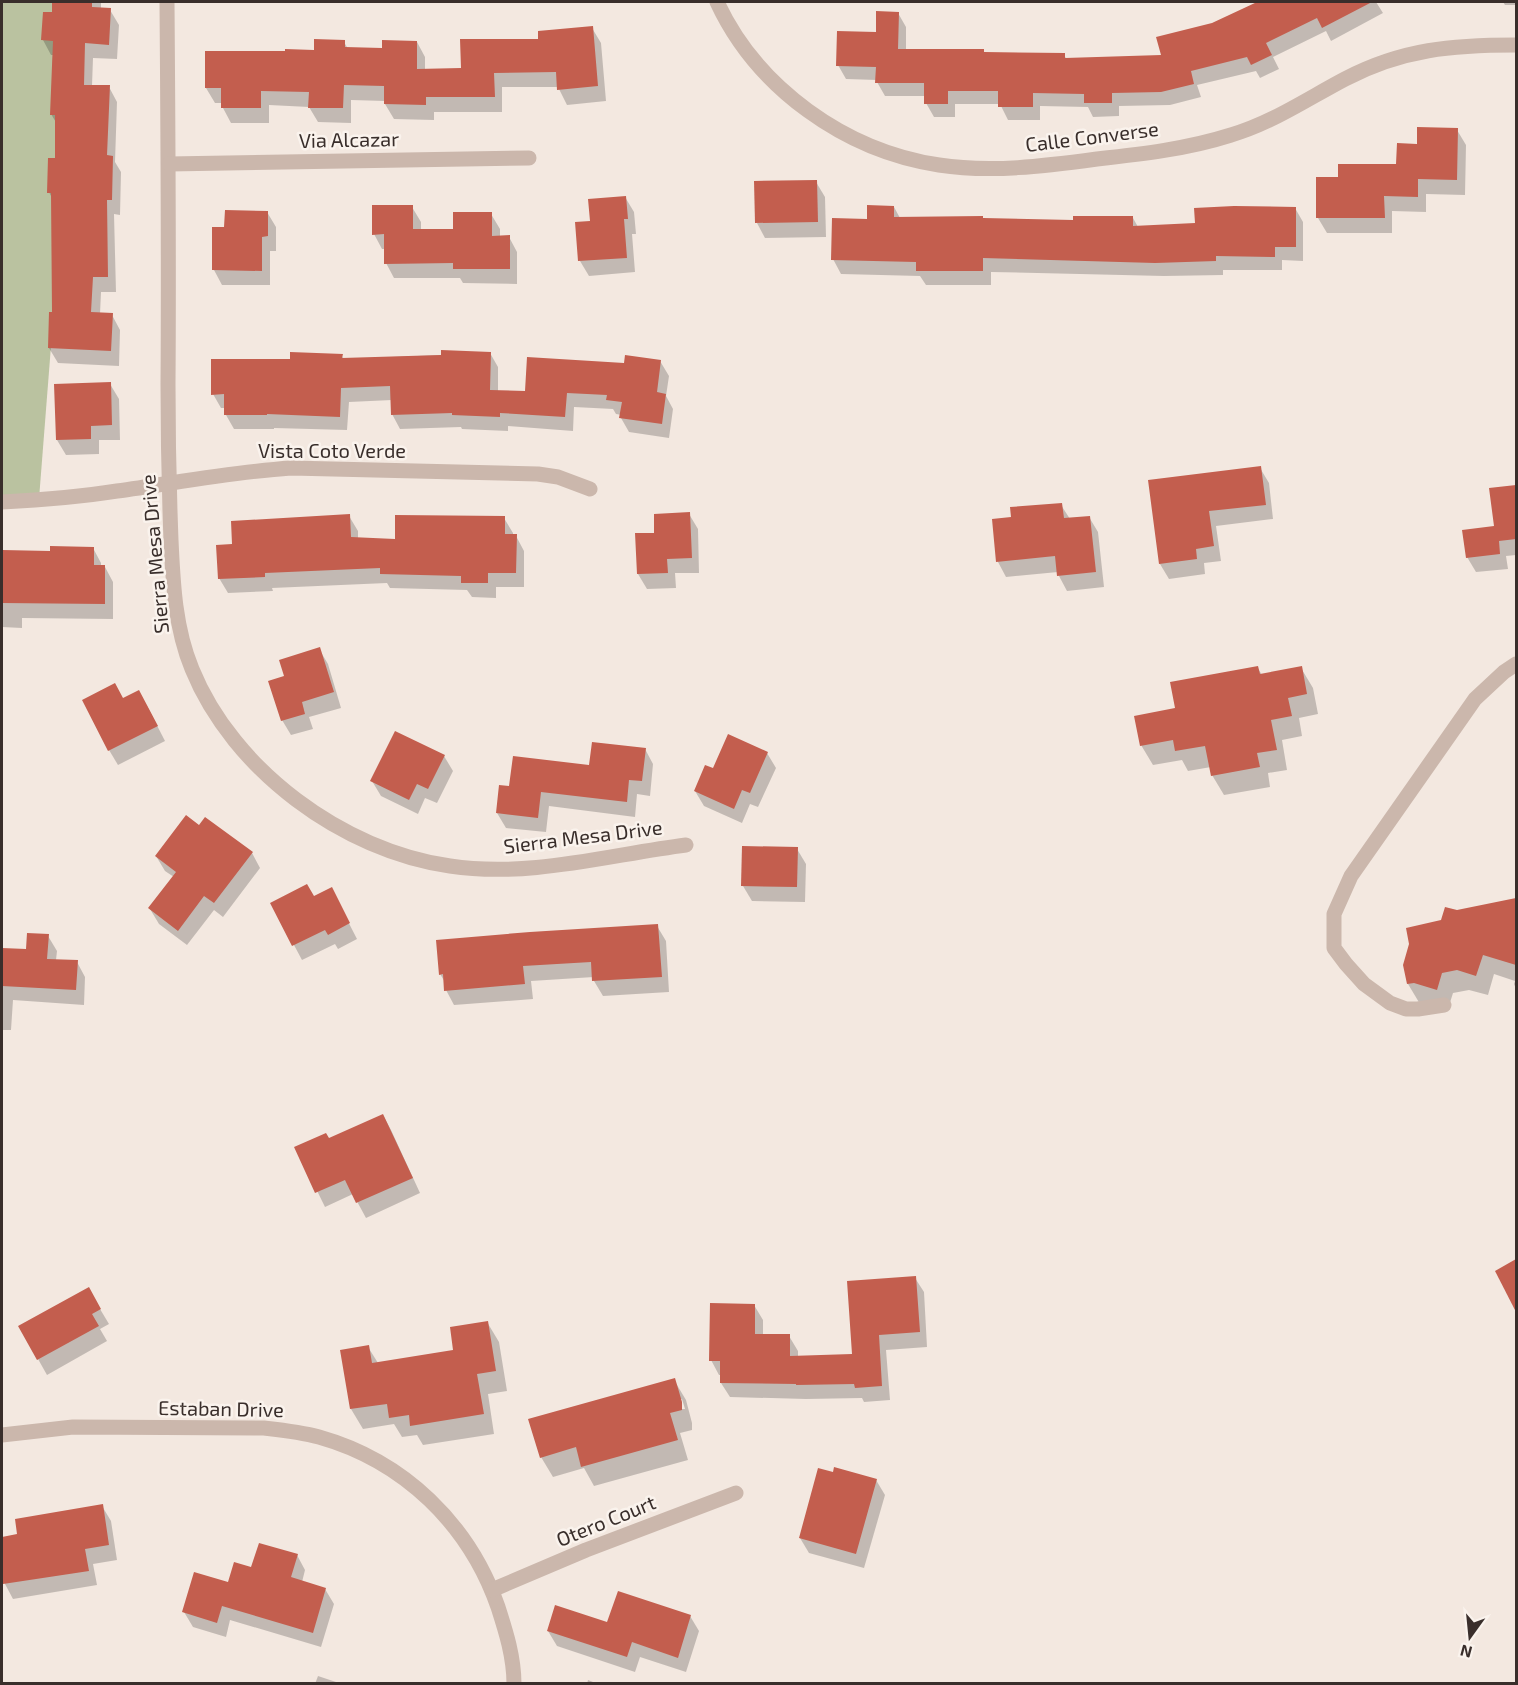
<svg xmlns="http://www.w3.org/2000/svg" width="1518" height="1685" font-family="'Exo 2',sans-serif">
	<style>
		.green { fill: #bac2a0 }
		.shadow { fill: #0003; fill-rule: evenodd }
		.building { fill: #c35e4e }
		.lines { fill: none; stroke-linecap: round; stroke-linejoin: round }
		.minor { stroke: #cbb7ac; stroke-width: 15 }
		.labels { text-anchor: middle; stroke-width: 5; stroke-linejoin: round; paint-order: stroke }
		.street-label { font-size: 20px; fill: #392e2b; stroke: #faf3ed }
	</style>
	<rect width="100%" height="100%" fill="#f3e8e0"/>
	<polygon class="green" points="2,2 78,2 39,499 2,502"/>
	<g class="shadow">
		<polygon points="54,2 101,2 101,9 110,10 119,25 117,59 93,58 92,86 109,87 117,102 115,162 121,172 120,215 114,214 116,292 101,292 100,314 112,315 120,330 119,366 58,363 49,348 54,313 52,198 49,192 56,160 57,124 51,114 53,55 51,55 43,40 53,14"/>
		<polygon points="1261,2 1376,2 1383,13 1331,41 1326,31 1273,57 1279,69 1260,78 1256,71 1197,85 1201,97 1170,105 1119,106 1119,116 1093,117 1088,107 1040,106 1040,120 1008,120 1000,104 955,104 955,117 934,117 926,103 926,96 885,96 877,82 877,80 846,79 838,65 877,33 898,13 906,27 906,51 983,50 985,53 1064,55 1067,60 1163,57 1213,25"/>
		<polygon points="1503,2 1516,2 1516,5 1505,5"/>
		<polygon points="592,28 601,43 606,101 567,105 558,87 502,87 502,112 434,112 434,120 394,119 385,104 385,101 351,100 351,123 318,122 309,107 269,105 269,123 231,123 223,108 223,103 215,103 206,88 344,42 348,49 383,50 417,42 425,57 425,70 462,70 540,40"/>
		<polygon points="1457,130 1466,145 1465,195 1426,194 1426,212 1392,211 1392,233 1327,233 1318,218 1339,179 1398,166 1418,145"/>
		<polygon points="816,182 825,197 826,237 765,238 757,223"/>
		<polygon points="625,197 634,212 636,234 632,234 635,272 589,276 580,261 591,223"/>
		<polygon points="412,207 421,222 421,231 455,230 491,214 500,229 500,237 509,237 517,252 517,284 463,283 460,278 394,278 386,263 386,249 382,249 374,234"/>
		<polygon points="894,207 900,218 1074,222 1133,218 1138,227 1196,225 1295,208 1303,222 1303,261 1282,260 1282,270 1223,270 1223,275 1164,276 991,272 991,285 926,285 920,276 841,274 833,259 869,220"/>
		<polygon points="267,212 276,227 276,251 270,251 270,285 222,285 214,270 214,228 226,228"/>
		<polygon points="490,353 498,367 498,392 527,392 625,365 660,361 669,376 666,396 673,409 669,438 629,432 621,418 622,415 616,414 613,409 574,407 573,431 508,426 508,431 462,429 461,427 400,429 392,414 392,400 349,402 347,430 274,428 274,429 234,429 226,415 226,408 221,408 213,394 291,360 342,356 344,359"/>
		<polygon points="110,384 119,399 120,440 99,440 99,454 66,455 57,440"/>
		<polygon points="1260,468 1269,483 1273,519 1216,526 1221,561 1204,563 1205,574 1169,579 1160,564 1150,481"/>
		<polygon points="1516,486 1516,555 1506,556 1508,569 1476,572 1467,557 1495,527 1490,489"/>
		<polygon points="1061,505 1070,519 1089,517 1098,532 1104,587 1067,591 1059,576 1058,572 1006,577 998,562 993,520 1013,518"/>
		<polygon points="689,514 698,529 699,573 675,573 676,588 647,589 638,574 637,535 656,534"/>
		<polygon points="349,516 358,531 358,539 396,540 504,518 513,533 513,536 516,536 524,551 524,587 496,587 496,598 472,597 467,590 390,588 387,583 272,588 273,591 228,593 219,578 233,546"/>
		<polygon points="93,548 101,563 101,567 105,567 113,582 113,619 22,618 22,628 2,627 2,552 51,553"/>
		<polygon points="319,649 328,664 341,708 309,717 313,729 291,735 282,720 286,677"/>
		<polygon points="1257,667 1262,675 1301,668 1313,688 1318,714 1299,718 1302,736 1282,740 1287,770 1268,773 1270,787 1224,795 1212,775 1211,767 1188,771 1182,760 1153,765 1141,745 1176,710"/>
		<polygon points="123,700 147,706 165,741 118,765 109,750"/>
		<polygon points="645,749 653,764 650,796 637,794 635,817 549,806 546,832 506,828 497,813 591,766"/>
		<polygon points="767,753 776,768 758,807 750,804 742,823 704,806 695,791 713,770"/>
		<polygon points="444,756 453,771 437,803 425,798 418,814 381,796 372,781"/>
		<polygon points="199,827 252,853 260,868 223,917 214,910 187,945 159,924 150,909 174,877 165,871 156,856"/>
		<polygon points="797,849 806,864 805,902 752,901 743,886"/>
		<polygon points="314,898 339,904 357,939 338,949 335,944 302,960 272,904"/>
		<polygon points="1513,900 1516,901 1516,989 1514,984 1515,981 1494,974 1488,995 1469,990 1453,993 1448,1009 1420,1004 1408,984 1404,965 1442,922 1457,912"/>
		<polygon points="657,926 666,941 669,992 603,996 594,981 594,977 531,981 533,999 454,1005 446,990 445,982 440,974"/>
		<polygon points="48,936 57,951 56,960 77,962 85,977 84,1005 13,1000 11,1030 2,1030 2,949 28,951"/>
		<polygon points="383,1115 391,1130 420,1193 366,1218 353,1194 325,1207 296,1148 329,1140"/>
		<polygon points="1516,1261 1516,1304 1515,1305 1497,1271"/>
		<polygon points="915,1278 924,1292 927,1347 886,1350 890,1400 864,1402 862,1398 806,1399 730,1397 721,1383 721,1375 719,1375 711,1360 754,1305 763,1320 763,1335 789,1336 798,1351 798,1357 854,1356"/>
		<polygon points="88,1289 109,1324 100,1329 107,1341 47,1375 20,1327"/>
		<polygon points="487,1322 499,1342 507,1391 488,1394 494,1434 423,1445 417,1435 402,1437 394,1424 363,1429 351,1409 342,1351 368,1347 378,1363 455,1351"/>
		<path d="M674 1380 686 1400 692 1423V1430L680 1433 688 1460 594 1486 584 1468 553 1477 541 1457ZM679 1399H682L685 1409H682Z"/>
		<polygon points="876,1480 885,1495 864,1568 809,1553 800,1538"/>
		<polygon points="102,1506 111,1521 117,1560 93,1564 97,1585 13,1599 5,1584 2,1565 2,1539 19,1536"/>
		<polygon points="297,1555 305,1570 302,1582 325,1589 334,1604 321,1647 230,1620 226,1637 193,1627 184,1612 252,1569"/>
		<polygon points="690,1616 699,1631 686,1672 640,1657 635,1672 557,1646 548,1631"/>
		<polygon points="318,1676 342,1684 315,1684"/>
		<polygon points="588,1680 598,1684 587,1684"/>
	</g>
	<g class="building">
		<polygon points="52,2 92,2 92,7 111,8 109,45 85,43 84,85 110,85 107,155 113,156 112,200 107,200 108,277 93,277 91,312 113,313 111,351 48,348 49,312 52,312 51,193 47,193 48,158 55,158 55,115 50,115 53,41 41,40 43,12 52,12"/>
		<polygon points="1257,2 1372,2 1322,28 1317,18 1266,43 1272,55 1251,65 1247,57 1191,71 1194,84 1161,92 1112,93 1112,103 1084,103 1084,94 1033,93 1033,107 998,107 998,91 948,91 948,104 924,104 924,83 875,83 876,67 836,66 837,31 876,32 876,11 899,12 898,49 984,49 984,52 1065,53 1065,58 1161,55 1156,37 1212,23"/>
		<polygon points="593,26 598,86 557,90 556,72 494,73 495,97 426,97 426,105 384,104 384,86 344,85 343,108 308,108 309,92 261,91 261,108 221,108 221,88 205,88 205,51 285,51 285,49 314,50 314,39 345,40 345,47 382,48 382,40 417,41 417,69 461,68 460,39 538,39 538,31"/>
		<polygon points="1417,127 1458,128 1457,180 1418,179 1418,197 1384,196 1385,218 1316,218 1316,177 1338,177 1338,164 1396,164 1397,143 1417,144"/>
		<polygon points="817,180 818,222 755,223 754,181"/>
		<polygon points="626,196 628,219 624,219 627,258 578,261 575,222 590,221 588,199"/>
		<polygon points="372,205 413,205 413,229 453,229 453,212 492,212 492,236 510,235 510,269 453,269 453,263 384,264 384,234 372,235"/>
		<polygon points="867,205 894,206 894,217 983,216 983,218 1073,220 1073,216 1133,216 1133,226 1195,223 1194,208 1234,206 1296,207 1296,247 1275,247 1275,257 1216,256 1216,261 1155,263 983,258 983,271 916,271 916,262 831,260 832,218 867,219"/>
		<polygon points="225,210 268,211 268,236 262,237 262,271 212,270 212,227 224,227"/>
		<polygon points="441,350 491,352 490,390 525,391 527,357 624,363 625,355 661,360 657,392 666,394 662,424 619,418 622,402 606,400 607,395 567,393 565,417 500,413 500,417 452,415 452,413 391,415 390,386 341,388 340,417 267,414 267,415 224,415 224,394 211,395 211,359 290,359 290,352 343,354 342,358 441,355"/>
		<polygon points="111,382 112,425 91,426 91,439 56,440 54,384"/>
		<polygon points="1261,466 1266,505 1209,511 1214,546 1196,549 1197,559 1159,564 1148,480"/>
		<polygon points="1516,485 1516,539 1499,541 1500,554 1466,558 1462,530 1494,526 1489,488"/>
		<polygon points="1062,503 1064,518 1090,516 1096,572 1057,576 1055,556 996,562 992,519 1011,517 1010,507"/>
		<polygon points="690,512 692,558 667,559 668,573 637,574 635,533 654,533 654,514"/>
		<polygon points="350,514 351,537 395,539 395,515 505,516 505,534 517,534 516,573 488,573 488,583 461,583 461,576 380,574 380,568 265,573 265,577 218,579 216,545 232,544 231,521"/>
		<polygon points="50,546 94,547 94,565 105,565 105,604 2,603 2,550 50,551"/>
		<polygon points="320,647 334,692 302,702 305,714 281,721 268,681 284,676 279,660"/>
		<polygon points="1258,666 1260,674 1302,666 1307,694 1288,698 1292,716 1271,720 1277,750 1257,753 1260,767 1211,776 1205,746 1175,751 1173,740 1140,746 1134,716 1175,708 1170,682"/>
		<polygon points="115,683 123,698 139,690 158,726 108,751 82,700"/>
		<polygon points="395,731 445,755 428,789 417,784 409,800 370,781"/>
		<polygon points="728,734 768,752 750,793 742,790 734,809 694,791 705,765 713,768"/>
		<polygon points="592,742 646,748 642,781 629,780 627,802 541,792 538,818 496,813 499,785 509,786 513,756 589,765"/>
		<polygon points="186,815 199,825 205,817 253,852 214,903 204,896 178,931 148,908 176,872 155,856"/>
		<polygon points="742,846 798,847 797,887 741,886"/>
		<polygon points="307,884 314,896 332,887 350,923 328,935 325,930 292,946 270,903"/>
		<polygon points="1516,898 1516,965 1483,955 1476,976 1457,970 1442,973 1437,990 1414,983 1407,984 1403,965 1409,944 1406,928 1441,920 1445,907 1457,910"/>
		<polygon points="658,924 662,977 592,981 591,962 523,966 525,984 444,991 443,974 439,975 436,940 530,932"/>
		<polygon points="27,933 49,934 47,959 78,960 76,990 2,986 2,948 26,949"/>
		<polygon points="383,1114 413,1178 356,1203 345,1180 315,1193 294,1147 326,1133 329,1138"/>
		<polygon points="1516,1259 1516,1312 1495,1271"/>
		<polygon points="916,1276 920,1332 879,1335 882,1386 855,1388 854,1384 796,1385 796,1384 720,1383 720,1361 709,1361 710,1303 755,1304 755,1334 790,1334 790,1356 852,1354 847,1281"/>
		<polygon points="89,1287 101,1309 92,1314 99,1326 37,1360 18,1326"/>
		<polygon points="488,1321 496,1371 477,1374 484,1414 410,1426 409,1415 389,1418 387,1404 350,1409 340,1350 369,1345 372,1363 453,1350 450,1327"/>
		<polygon points="675,1378 682,1402 682,1410 670,1413 678,1440 581,1467 576,1447 540,1458 528,1419"/>
		<polygon points="834,1467 877,1479 856,1554 799,1538 818,1468 833,1472"/>
		<polygon points="103,1504 109,1545 85,1549 89,1571 3,1584 2,1574 2,1537 17,1534 15,1519"/>
		<polygon points="259,1543 298,1554 291,1577 326,1588 313,1633 222,1606 217,1623 182,1612 194,1572 228,1582 234,1562 251,1567"/>
		<polygon points="618,1591 691,1615 678,1658 632,1642 627,1657 547,1631 555,1605 607,1622"/>
	</g>
	<g class="lines">
		<g class="minor">
			<path d="M167 2C168 129 169 256 168 384 168 436 169 488 171 540 173 584 175 628 192 669 233 770 343 851 450 866 529 878 608 855 686 845"/>
			<path d="M717 2C757 88 845 151 939 165 991 173 1045 166 1097 159 1142 154 1187 149 1231 135 1272 123 1307 99 1345 79 1402 49 1453 45 1516 45"/>
			<polyline points="169,164 529,158"/>
			<path d="M2 502C40 500 79 497 117 491 175 483 232 472 291 468L538 474 558 477 590 489"/>
			<polyline points="1444,1005 1418,1009 1406,1009 1390,1003 1364,984 1346,964 1334,948 1334,914 1351,876 1475,699 1504,672 1516,664"/>
			<path d="M2 1435 73 1427 264 1428C282 1430 301 1432 319 1437 404 1461 469 1524 498 1607 506 1632 514 1657 514 1684"/>
			<polyline points="492,1590 586,1550 736,1493"/>
		</g>
	</g>
	<g class="labels">
		<g class="street-label">
			<text transform="translate(1092 137) rotate(-7)" y="7">Calle Converse</text>
			<text transform="translate(349 140) rotate(-1)" y="7">Via Alcazar</text>
			<text x="332" y="458">Vista Coto Verde</text>
			<text transform="translate(155 554) rotate(-95)" y="7">Sierra Mesa Drive</text>
			<text transform="translate(583 837) rotate(-7)" y="7">Sierra Mesa Drive</text>
			<text transform="translate(221 1409) rotate(1)" y="7">Estaban Drive</text>
			<text transform="translate(606 1521) rotate(-22)" y="7">Otero Court</text>
		</g>
	</g>
	<rect width="1518" height="1685" fill="none" stroke="#392e2b" stroke-width="6"/>
	<g transform="translate(1470 1637) rotate(195)" stroke="#faf3ed" stroke-width="4.5" paint-order="stroke">
	<path d="M0-4.5L10 22L0 15L-10 22Z" fill="#392e2b"/>
	<text y="-9" font-size="16" font-weight="bold" text-anchor="middle" fill="#392e2b">N</text>
	</g>
</svg>
